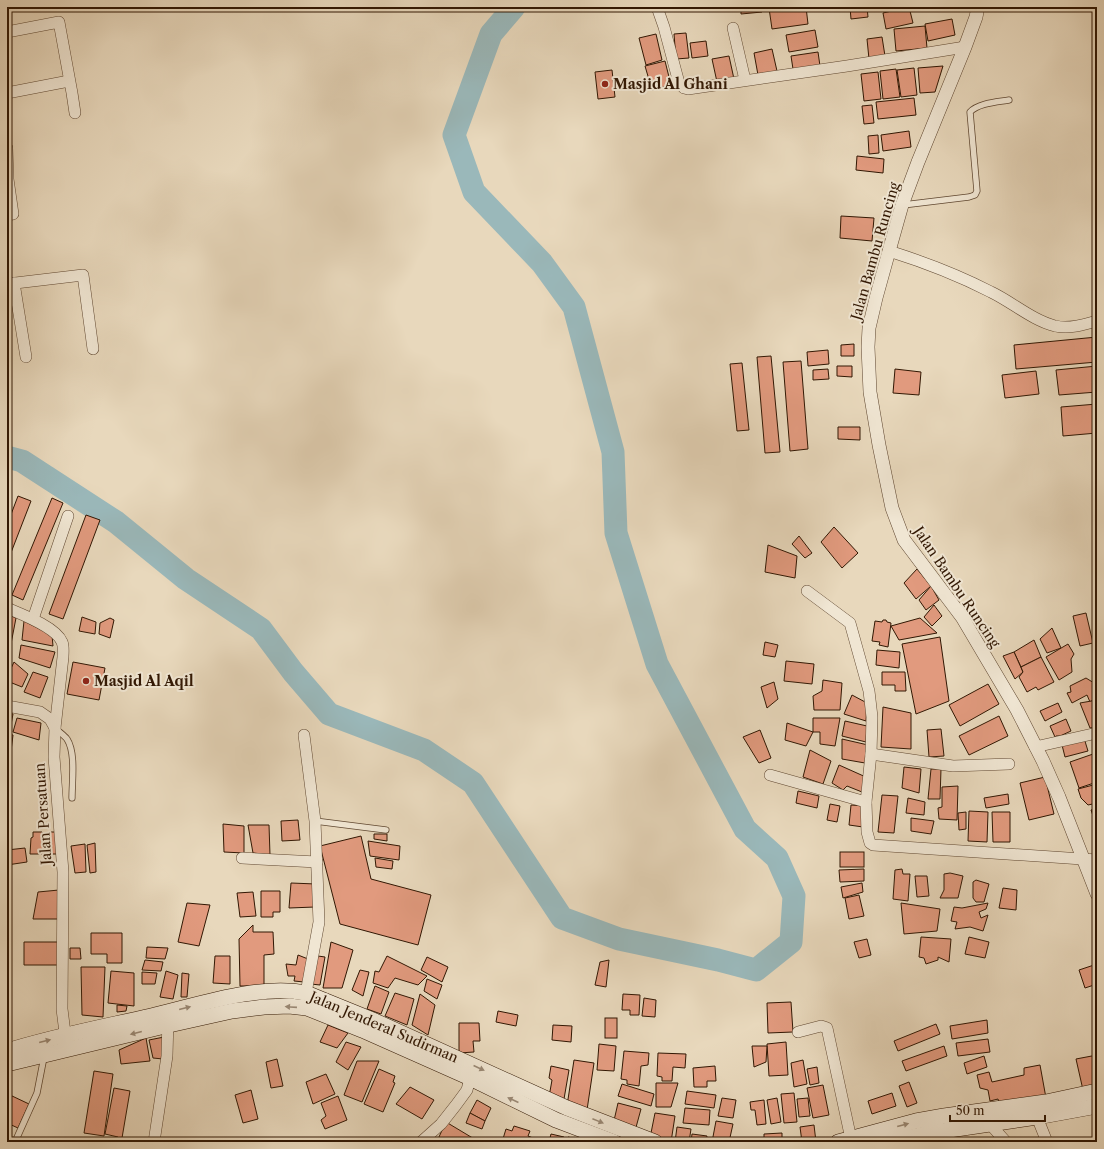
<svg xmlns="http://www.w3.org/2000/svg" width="1104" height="1149" font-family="'Libre Caslon Text',serif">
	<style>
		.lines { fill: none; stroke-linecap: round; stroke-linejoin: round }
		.river { stroke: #9ab8ba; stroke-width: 23 }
		.building { fill: #e19a7e; stroke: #311703 }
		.service-casing { stroke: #5f4731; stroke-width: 7 }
		.minor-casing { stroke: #5f4731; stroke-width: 12 }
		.tertiary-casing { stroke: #5f4731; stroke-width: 14 }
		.secondary-casing { stroke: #311703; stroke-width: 16 }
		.service { stroke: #f0e6d3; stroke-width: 5.5 }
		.minor { stroke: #f0e6d3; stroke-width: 11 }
		.tertiary { stroke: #f0e6d3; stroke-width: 13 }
		.secondary { stroke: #f0e6d3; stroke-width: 15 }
		.oneway { fill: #9a8975 }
		.poi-dot { fill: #8f2418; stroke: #f0e6d3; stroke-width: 1.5 }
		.labels { text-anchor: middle; stroke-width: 4; stroke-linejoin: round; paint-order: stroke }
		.poi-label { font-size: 14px; font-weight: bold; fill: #311703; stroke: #f0e6d3; text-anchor: start }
		.street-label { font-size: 14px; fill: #311703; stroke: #f0e6d3 }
	</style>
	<rect width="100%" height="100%" fill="#e8d8bc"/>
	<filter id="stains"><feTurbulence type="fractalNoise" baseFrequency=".005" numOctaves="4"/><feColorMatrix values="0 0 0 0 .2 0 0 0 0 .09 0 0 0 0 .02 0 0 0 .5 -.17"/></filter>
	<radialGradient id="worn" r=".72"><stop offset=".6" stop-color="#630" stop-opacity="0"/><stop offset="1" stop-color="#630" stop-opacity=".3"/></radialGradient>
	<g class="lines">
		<polyline class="river" points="7,457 22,461 116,522 186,579 261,629 293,672 329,714 424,750 473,783 562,918 619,939 718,960 756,970 791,942 794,896 777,858 745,829 657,664 616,533 613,452 574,307 542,263 474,192 454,135 491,34 514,7"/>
	</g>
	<g class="building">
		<polygon points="741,7 762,7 762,12 741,14"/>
		<polygon points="776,7 806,7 808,24 772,29 769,8"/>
		<polygon points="850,7 867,7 868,17 851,19"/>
		<polygon points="909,7 913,23 886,29 883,13"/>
		<polygon points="952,19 955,35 928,41 925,24"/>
		<polygon points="925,26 927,48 896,51 894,29"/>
		<polygon points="815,30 818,47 789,52 786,35"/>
		<polygon points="686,33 689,58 676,59 674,34"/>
		<polygon points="656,34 662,60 646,65 639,38"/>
		<polygon points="882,37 885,56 869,59 867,39"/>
		<polygon points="706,41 708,56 692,58 690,43"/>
		<polygon points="772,49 777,71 758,75 754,53"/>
		<polygon points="818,52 820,66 793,69 791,56"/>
		<polygon points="729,56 734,79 717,82 712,59"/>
		<polygon points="665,61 671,85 652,90 645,66"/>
		<polygon points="943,66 935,92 920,93 918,68"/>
		<polygon points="914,68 917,95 901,97 897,70"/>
		<polygon points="896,69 900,97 883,99 880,71"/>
		<polygon points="612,70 615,97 598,99 595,72"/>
		<polygon points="878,72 881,99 864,101 861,74"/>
		<polygon points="914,98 916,115 878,119 876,102"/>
		<polygon points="872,105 874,123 864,124 862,106"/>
		<polygon points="909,131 911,147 883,151 881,135"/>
		<polygon points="878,135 879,153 869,154 868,136"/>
		<polygon points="857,156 884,159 883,173 856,170"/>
		<polygon points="841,216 874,218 872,241 840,238"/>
		<polygon points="1097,337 1097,362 1016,369 1014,345"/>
		<polygon points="854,344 854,356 841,356 841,345"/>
		<polygon points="828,350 829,364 808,366 807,352"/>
		<polygon points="771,356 780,452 765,453 757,357"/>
		<polygon points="801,361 808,449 790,451 783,362"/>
		<polygon points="742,363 749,430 737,431 730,364"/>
		<polygon points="837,366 852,366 852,377 837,376"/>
		<polygon points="1097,366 1097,392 1059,395 1056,370"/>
		<polygon points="828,369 829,379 813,380 813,370"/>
		<polygon points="895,369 921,372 919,395 893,393"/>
		<polygon points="1036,371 1039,394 1005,398 1002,375"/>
		<polygon points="1097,404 1097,433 1063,436 1061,407"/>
		<polygon points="838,427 860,427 860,440 838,439"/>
		<polygon points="18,496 31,501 7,563 7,525"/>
		<polygon points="52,498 63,503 23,600 12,595"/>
		<polygon points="86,515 100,520 63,619 49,614"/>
		<polygon points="834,527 858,553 842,568 821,542"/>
		<polygon points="799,536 812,553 805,558 792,544"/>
		<polygon points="768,545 797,556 795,578 765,572"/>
		<polygon points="917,569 931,586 916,599 904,583"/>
		<polygon points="931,586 939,600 926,610 919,600"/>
		<polygon points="934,605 942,616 932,626 924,617"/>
		<polygon points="1086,613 1093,643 1080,646 1073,616"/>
		<polygon points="7,614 16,618 9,654 7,653"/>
		<polygon points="82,617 96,622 95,634 79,631"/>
		<polygon points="110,618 114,620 110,638 99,634 100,623"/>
		<polygon points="920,618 937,633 899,640 891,626"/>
		<polygon points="883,620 886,620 887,622 891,623 888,647 879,645 880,642 872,641 875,621 882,622"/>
		<polygon points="24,621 52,635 53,646 22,640"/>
		<polygon points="1052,628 1061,648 1047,653 1040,639"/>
		<polygon points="940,637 949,701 916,714 902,644"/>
		<polygon points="1034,640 1041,657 1021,667 1014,652"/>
		<polygon points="765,642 778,645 775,657 763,655"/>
		<polygon points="1068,644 1074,654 1071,659 1072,672 1059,680 1046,657"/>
		<polygon points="21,645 55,652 50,668 19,658"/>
		<polygon points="877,650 900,652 899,668 876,665"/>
		<polygon points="1014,652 1023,672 1015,679 1003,656"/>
		<polygon points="1041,657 1054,682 1038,690 1036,687 1027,692 1019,677 1023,672 1021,667"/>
		<polygon points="786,661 814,664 812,684 784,681"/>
		<polygon points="14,662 28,674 22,687 7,681 7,677"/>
		<polygon points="73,662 105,668 99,700 67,694"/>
		<polygon points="33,672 48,677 40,698 24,692"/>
		<polygon points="882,672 905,672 906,691 895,691 895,685 882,685"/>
		<polygon points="1086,678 1094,683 1097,698 1090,702 1087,695 1072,703 1067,693 1071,692 1070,686"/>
		<polygon points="823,680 842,683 840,710 814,710 813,696 822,691"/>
		<polygon points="774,682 778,699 767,708 761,687"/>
		<polygon points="988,684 999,704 960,726 949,705"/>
		<polygon points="852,695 867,703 866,721 844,714"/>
		<polygon points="1097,700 1097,727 1090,728 1080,703"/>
		<polygon points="1058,703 1062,712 1045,721 1040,711"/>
		<polygon points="883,707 911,713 911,749 881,747"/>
		<polygon points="7,713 13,714 10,730 7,729"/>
		<polygon points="999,716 1008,736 969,755 959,736"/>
		<polygon points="17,718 41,723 39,740 13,732"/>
		<polygon points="813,718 840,718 835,746 820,744 820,732 813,732"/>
		<polygon points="1066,719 1071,731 1060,736 1056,736 1055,737 1050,726"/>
		<polygon points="845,721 867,726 866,742 842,736"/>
		<polygon points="787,723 813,732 806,746 785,740"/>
		<polygon points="941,729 944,756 929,757 927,730"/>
		<polygon points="760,730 771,758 759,763 743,737"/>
		<polygon points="7,734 13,735 11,751 7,750"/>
		<polygon points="1084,738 1088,751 1065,757 1062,745"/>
		<polygon points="842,739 868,745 865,763 842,759"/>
		<polygon points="810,750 831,761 823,784 803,777"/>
		<polygon points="1096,753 1097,757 1097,782 1079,788 1070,762"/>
		<polygon points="839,765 868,778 862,792 847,786 843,790 832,783"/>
		<polygon points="904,767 921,769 919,793 902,788"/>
		<polygon points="931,769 941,769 940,799 928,799"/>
		<polygon points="1045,777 1054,814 1029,820 1020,783"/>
		<polygon points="1097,784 1097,803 1088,805 1081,798 1078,789"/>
		<polygon points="958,786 957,820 939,819 938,808 942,807 942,787"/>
		<polygon points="798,791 819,796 817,808 796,803"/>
		<polygon points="1008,794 1009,804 986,808 984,798"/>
		<polygon points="882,795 898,796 894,833 878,832"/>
		<polygon points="908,798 925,802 924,815 906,813"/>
		<polygon points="830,804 840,806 837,822 827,820"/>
		<polygon points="851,805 865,806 863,827 849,825"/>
		<polygon points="1097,808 1097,827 1091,810"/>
		<polygon points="969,811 988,812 987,842 968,841"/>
		<polygon points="966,812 966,829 959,830 958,813"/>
		<polygon points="992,812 1010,812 1010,842 993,842"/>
		<polygon points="911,818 934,821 931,834 911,831"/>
		<polygon points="298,820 300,840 282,841 281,821"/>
		<polygon points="223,824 244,826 244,853 224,852"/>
		<polygon points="248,825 269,825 270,855 253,853"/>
		<polygon points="33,832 42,832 45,835 49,832 58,832 58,854 30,854 31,838 33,837"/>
		<polygon points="374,834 387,834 387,841 374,839"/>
		<polygon points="361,836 371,879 431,895 418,945 340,924 320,846"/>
		<polygon points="368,841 400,846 399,860 370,856"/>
		<polygon points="95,843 96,872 90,873 87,845"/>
		<polygon points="85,844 86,872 75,873 71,846"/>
		<polygon points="25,848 27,862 7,865 7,850"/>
		<rect x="840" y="852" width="24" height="15"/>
		<polygon points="375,858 393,861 392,869 376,867"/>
		<polygon points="864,869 864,881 840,882 839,870"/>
		<polygon points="902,869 903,874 910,874 908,901 893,899 895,870"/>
		<polygon points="950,873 963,876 958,898 940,898 944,890 944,874"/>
		<polygon points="915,876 927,876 929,896 917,897"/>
		<polygon points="976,880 989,884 984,902 976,902 973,898 973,882"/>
		<polygon points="291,883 316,884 315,907 289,908"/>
		<polygon points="862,883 863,892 843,898 841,887"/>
		<polygon points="1003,888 1017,890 1016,910 999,908"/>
		<polygon points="59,890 59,919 33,919 38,892"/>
		<polygon points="261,891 280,891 280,912 273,912 273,917 261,917"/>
		<polygon points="253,892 256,916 240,917 237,893"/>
		<polygon points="859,895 864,916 849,919 845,898"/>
		<polygon points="187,903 210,905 199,946 178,942"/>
		<polygon points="901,903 940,909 937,931 904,934"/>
		<polygon points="988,903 986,909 979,912 981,918 988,915 983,931 970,927 955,929 957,922 951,921 954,907 962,908"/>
		<polygon points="253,925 253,932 273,932 274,954 264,955 264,986 240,986 239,939"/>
		<polygon points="91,933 122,933 122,963 107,963 107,954 91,954"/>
		<polygon points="921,937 951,939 949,962 938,957 938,960 926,964 924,958 919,957"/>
		<polygon points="969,937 989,942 985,958 965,954"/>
		<polygon points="867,939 871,955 859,958 854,942"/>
		<polygon points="24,942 58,942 59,965 24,965"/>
		<polygon points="331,942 353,950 342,988 323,988"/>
		<polygon points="147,947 168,948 165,959 146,958"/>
		<polygon points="70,948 80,948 81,959 70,959"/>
		<polygon points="298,955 308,959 304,982 294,981 295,976 288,976 286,964 296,965"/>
		<polygon points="215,956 230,956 230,984 213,983"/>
		<polygon points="318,956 325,957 320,985 311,984"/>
		<polygon points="387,956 427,976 418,985 395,978 388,988 373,983 375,971 379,972"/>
		<polygon points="427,957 448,967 442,982 421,970"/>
		<polygon points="145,960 163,962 161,971 142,970"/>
		<polygon points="609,960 606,987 595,985 600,962"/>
		<polygon points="1097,964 1097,984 1085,988 1079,970"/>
		<polygon points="81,967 105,967 103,1017 82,1015"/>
		<polygon points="360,970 369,972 363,996 352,990"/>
		<polygon points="111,971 134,973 134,1006 108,1003"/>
		<polygon points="166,971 178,975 173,999 160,997"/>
		<polygon points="142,972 157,973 155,984 142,984"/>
		<polygon points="182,973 189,974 187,997 181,997"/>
		<polygon points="427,979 442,985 437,999 424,991"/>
		<polygon points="375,986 389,992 381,1014 367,1009"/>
		<polygon points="395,993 414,999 407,1025 385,1016"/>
		<polygon points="420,994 435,1005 428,1035 412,1025"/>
		<polygon points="623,994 640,995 639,1015 630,1015 630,1010 622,1010"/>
		<polygon points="644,998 656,1000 655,1017 642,1016"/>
		<polygon points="791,1002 793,1032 768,1033 767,1003"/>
		<polygon points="117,1005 127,1006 126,1011 117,1012"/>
		<polygon points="498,1011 518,1015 516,1026 496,1022"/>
		<rect x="605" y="1018" width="12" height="20"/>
		<polygon points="987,1020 988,1033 952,1039 950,1026"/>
		<polygon points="459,1023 479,1023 480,1041 473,1041 474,1052 459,1053"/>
		<polygon points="936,1024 940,1034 898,1051 894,1041"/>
		<polygon points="328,1025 348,1033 337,1048 320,1042"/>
		<polygon points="553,1025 572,1026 571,1042 552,1040"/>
		<polygon points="164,1037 163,1059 153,1058 149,1040"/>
		<polygon points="146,1038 150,1061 121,1064 119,1050"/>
		<polygon points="988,1039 990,1052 958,1056 956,1043"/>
		<polygon points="346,1042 361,1047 348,1070 336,1062"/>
		<polygon points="786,1042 788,1075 769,1076 767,1044"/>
		<polygon points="599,1044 616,1046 614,1071 597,1070"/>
		<polygon points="752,1046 767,1046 766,1062 754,1067"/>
		<polygon points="944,1046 947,1056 906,1071 902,1061"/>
		<polygon points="624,1051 649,1053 648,1065 641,1066 639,1086 627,1084 627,1080 621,1079"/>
		<polygon points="658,1053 686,1054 685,1068 673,1067 672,1081 662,1081 662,1077 657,1076"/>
		<polygon points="1097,1055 1097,1087 1083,1090 1076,1059"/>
		<polygon points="984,1056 987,1067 967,1074 964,1063"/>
		<polygon points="277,1059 283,1086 271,1088 266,1062"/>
		<polygon points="574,1060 594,1063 587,1110 567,1106"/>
		<polygon points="803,1060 807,1084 794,1087 791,1063"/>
		<polygon points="357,1061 379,1061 362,1102 344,1095"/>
		<polygon points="1040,1065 1046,1098 1000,1106 998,1099 990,1101 988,1090 980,1088 977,1075 989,1072 992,1082 1024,1075 1024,1068"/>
		<polygon points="551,1066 569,1070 564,1099 549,1097 552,1080 549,1078"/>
		<polygon points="715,1066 716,1081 707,1081 707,1087 694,1087 693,1068"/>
		<polygon points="817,1067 819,1083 810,1085 807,1069"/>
		<polygon points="379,1069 395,1076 393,1082 395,1083 383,1112 364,1104"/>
		<polygon points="94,1071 113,1074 104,1136 84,1133"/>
		<polygon points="326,1074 335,1094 313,1104 306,1082"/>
		<polygon points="909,1082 917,1103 907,1107 899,1086"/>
		<polygon points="656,1083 678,1083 671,1107 656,1107"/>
		<polygon points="622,1084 654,1094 651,1106 618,1096"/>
		<polygon points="823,1085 829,1115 813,1118 807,1088"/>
		<polygon points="410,1087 434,1100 422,1119 396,1104"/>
		<polygon points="114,1088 130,1091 122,1138 128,1142 115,1142 118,1137 105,1134"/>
		<polygon points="251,1090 258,1119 243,1123 235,1095"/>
		<polygon points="687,1091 716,1095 714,1108 685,1104"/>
		<polygon points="794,1093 797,1122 784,1123 781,1094"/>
		<polygon points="892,1093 896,1106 872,1114 868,1101"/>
		<polygon points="10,1095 29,1104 18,1128 7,1123 7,1101"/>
		<polygon points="338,1096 347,1120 325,1129 321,1120 326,1116 321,1103"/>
		<polygon points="722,1098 736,1100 733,1118 718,1116"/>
		<polygon points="777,1098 781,1122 771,1124 767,1100"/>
		<polygon points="808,1098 810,1116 799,1117 797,1099"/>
		<polygon points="477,1100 491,1108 485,1121 470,1113"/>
		<polygon points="764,1100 766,1124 757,1125 755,1110 751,1110 750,1102"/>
		<polygon points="618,1103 641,1109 635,1131 613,1125"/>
		<polygon points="685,1108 710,1110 709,1125 683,1123"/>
		<polygon points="470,1113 485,1121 482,1129 466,1123"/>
		<polygon points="655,1113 675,1116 671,1142 650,1138"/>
		<polygon points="716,1121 733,1124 729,1142 712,1142"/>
		<polygon points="446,1122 476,1140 475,1142 443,1142 438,1139"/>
		<polygon points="814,1125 816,1142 802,1142 800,1127"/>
		<polygon points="514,1126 530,1131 528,1136 533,1138 532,1142 502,1142 506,1129 512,1131"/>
		<polygon points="677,1127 691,1129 689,1142 675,1142"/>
		<polygon points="782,1133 782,1142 764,1142 764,1134"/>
		<polygon points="551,1134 564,1137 564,1142 549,1142"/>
		<polygon points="692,1134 707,1136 706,1142 691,1142"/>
		<polygon points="568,1137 580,1140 580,1142 568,1142"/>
	</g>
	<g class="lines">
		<g class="service-casing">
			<g id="service">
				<path d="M903 205 969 197 975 195 977 191 970 112C978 103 997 102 1009 100"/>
				<path d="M55 728C59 732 64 735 67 739 76 753 72 781 72 798"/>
				<polyline points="315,821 386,830"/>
				<polyline points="15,1142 37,1093 44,1057"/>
			</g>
		</g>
		<g class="minor-casing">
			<g id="minor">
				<polyline points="657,7 664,27 679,83 684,88 688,89 847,66 965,47"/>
				<polyline points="733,28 745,80"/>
				<polyline points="7,32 59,22 72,93 75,113"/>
				<polyline points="7,93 69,81"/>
				<polyline points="7,215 13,214 8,179 7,148"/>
				<path d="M889 251C924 262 958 275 991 292 1012 302 1032 320 1055 326 1069 329 1083 325 1097 321"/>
				<polyline points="14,283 26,357"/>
				<polyline points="7,284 83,275 93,349"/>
				<polyline points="807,591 850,623 869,691 872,717 871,754 866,802 867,832 870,843 873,845 1097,860"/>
				<path d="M7 608C21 614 56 627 62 642 64 646 63 653 63 657L55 728 54 757 63 872 62 1009 66 1041"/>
				<polyline points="33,619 68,516"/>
				<polyline points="7,706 40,712 50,719 55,728"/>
				<polyline points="304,735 315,821 319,922 306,993"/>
				<polyline points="1035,747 1097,733"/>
				<polyline points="871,754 953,766 1009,764"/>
				<polyline points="770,775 866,802"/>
				<polyline points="242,858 317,862"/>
				<polyline points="798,1032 821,1026 827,1028 851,1139"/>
				<polyline points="1037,1117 1047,1142"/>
				<polyline points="988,1120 990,1124 1006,1142"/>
				<polyline points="154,1142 167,1056 168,1018"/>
				<polyline points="421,1142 441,1124 456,1105 467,1090 470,1078"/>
			</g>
		</g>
		<g class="tertiary-casing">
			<polyline id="tertiary" points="978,7 976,17 965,47 918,162 902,205 889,251 876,298 869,328 868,347 870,392 879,445 892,508 904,540 962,617 1017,710 1043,761 1059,797 1097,894"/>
		</g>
		<g class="secondary-casing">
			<g id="secondary">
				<path d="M7 1051C54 1036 103 1027 151 1016 199 1005 257 984 306 993L375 1021 567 1108 655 1142"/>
				<polyline points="7,1064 169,1025 232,1011 264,1007 289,1006 307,1008 362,1030 470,1078 556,1120 614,1142"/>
				<polyline points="838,1142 916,1121 944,1116 1046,1102 1097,1091"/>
				<polyline points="888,1142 929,1133 1037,1117 1097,1106"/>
			</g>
		</g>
		<use href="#service" class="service"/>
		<use href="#minor" class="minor"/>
		<use href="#tertiary" class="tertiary"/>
		<use href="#secondary" class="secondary"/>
	</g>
	<defs><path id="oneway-solid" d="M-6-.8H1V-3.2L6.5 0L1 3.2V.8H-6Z"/></defs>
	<g class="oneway">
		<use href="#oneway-solid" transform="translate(291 1007) rotate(-176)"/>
		<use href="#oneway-solid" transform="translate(185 1008) rotate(-14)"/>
		<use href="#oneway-solid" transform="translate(136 1033) rotate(166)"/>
		<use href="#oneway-solid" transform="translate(45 1041) rotate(-14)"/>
		<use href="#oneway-solid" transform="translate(479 1068) rotate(25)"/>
		<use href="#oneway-solid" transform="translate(513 1100) rotate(-155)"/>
		<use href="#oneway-solid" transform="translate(598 1121) rotate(22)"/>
		<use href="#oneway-solid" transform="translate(903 1125) rotate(-15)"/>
	</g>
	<g class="poi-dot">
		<circle cx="605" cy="84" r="4"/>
		<circle cx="86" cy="681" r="4"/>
	</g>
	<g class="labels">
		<g class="poi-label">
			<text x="613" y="89">Masjid Al Ghani</text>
			<text x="94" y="686">Masjid Al Aqil</text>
		</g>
		<g class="street-label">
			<text transform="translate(875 251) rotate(-74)" y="5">Jalan Bambu Runcing</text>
			<text transform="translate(957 587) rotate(56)" y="5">Jalan Bambu Runcing</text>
			<text transform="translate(43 814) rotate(-94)" y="5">Jalan Persatuan</text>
			<text transform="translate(384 1027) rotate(23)" y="5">Jalan Jenderal Sudirman</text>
		</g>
	</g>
	<rect width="1104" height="1149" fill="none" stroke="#e8d8bc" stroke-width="24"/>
	<rect x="8" y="8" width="1088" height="1133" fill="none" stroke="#311703" stroke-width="2"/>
	<rect x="12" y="12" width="1080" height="1125" fill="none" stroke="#311703"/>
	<path d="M950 1115v6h95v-6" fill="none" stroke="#311703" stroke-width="2"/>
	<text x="956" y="1115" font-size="12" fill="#311703" stroke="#f0e6d3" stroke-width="3" paint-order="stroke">50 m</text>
	<rect width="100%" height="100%" filter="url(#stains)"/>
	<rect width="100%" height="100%" fill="url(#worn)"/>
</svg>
